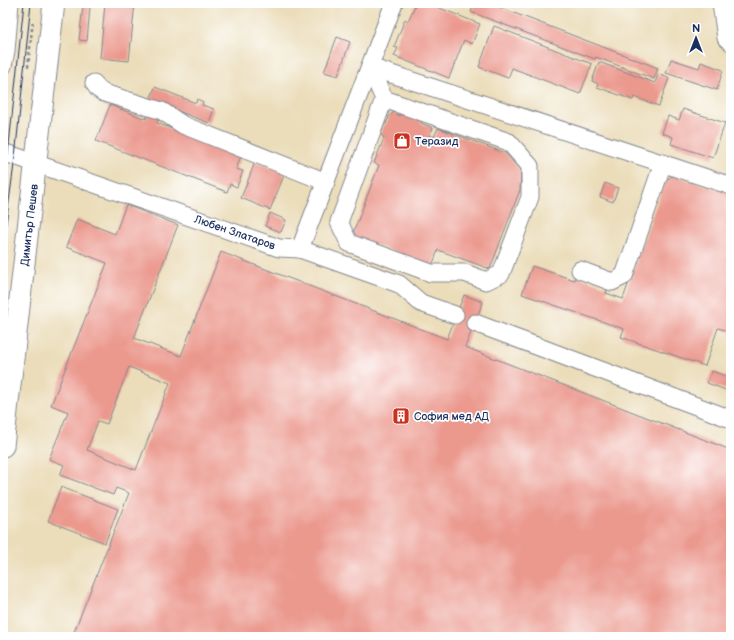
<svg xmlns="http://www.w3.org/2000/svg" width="734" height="640" font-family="'Balsamiq Sans',sans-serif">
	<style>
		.building { fill: #eb988d; fill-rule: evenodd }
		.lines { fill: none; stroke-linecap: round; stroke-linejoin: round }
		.minor-casing { stroke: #83868c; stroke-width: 19 }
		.major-casing { stroke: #83868c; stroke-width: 23 }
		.path { stroke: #83868c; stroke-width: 2.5; stroke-dasharray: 3 3; stroke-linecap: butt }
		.minor { stroke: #fff; stroke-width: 17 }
		.major { stroke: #fff; stroke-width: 21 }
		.tram { stroke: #1b2f5e; stroke-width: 1 }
		.labels { text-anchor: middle; stroke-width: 3.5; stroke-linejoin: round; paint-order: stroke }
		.poi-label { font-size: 11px; fill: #1b2f5e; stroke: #fff; text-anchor: start }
		.street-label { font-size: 11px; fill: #1b2f5e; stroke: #fff }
	</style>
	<rect width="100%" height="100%" fill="#fff"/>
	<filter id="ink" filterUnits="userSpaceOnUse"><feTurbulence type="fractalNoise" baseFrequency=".025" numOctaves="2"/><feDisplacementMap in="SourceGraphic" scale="8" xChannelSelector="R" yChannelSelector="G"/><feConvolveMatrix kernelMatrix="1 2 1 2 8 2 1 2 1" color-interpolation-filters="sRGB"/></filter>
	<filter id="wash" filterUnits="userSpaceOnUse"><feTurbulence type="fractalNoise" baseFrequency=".012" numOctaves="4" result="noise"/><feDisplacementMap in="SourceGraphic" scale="16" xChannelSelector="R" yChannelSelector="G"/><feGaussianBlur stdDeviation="0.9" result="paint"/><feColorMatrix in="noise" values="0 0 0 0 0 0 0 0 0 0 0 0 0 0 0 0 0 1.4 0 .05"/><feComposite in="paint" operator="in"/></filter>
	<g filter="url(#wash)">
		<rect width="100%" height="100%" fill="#ebddba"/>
		<g id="blocks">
			<g class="building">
				<polygon points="105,3 135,3 129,61 100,58"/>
				<polygon points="416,3 427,3 480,24 472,44 464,40 449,78 394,56 398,48 394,47 405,19 408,21"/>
				<polygon points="474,3 488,3 658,68 654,79 596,57 595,59 471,12"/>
				<polygon points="83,6 90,7 87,41 79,40"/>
				<polygon points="494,26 592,64 580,94 512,68 508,78 479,67"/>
				<polygon points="337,37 350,42 338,76 324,72"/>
				<polygon points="671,59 699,68 701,62 723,70 717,90 666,73"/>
				<polygon points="599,62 655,83 658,74 669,78 659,106 634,97 633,100 597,87 598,84 592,81"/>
				<polygon points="155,87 196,103 197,99 203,102 202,105 214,109 209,123 150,100"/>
				<polygon points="110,105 146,119 150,110 161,114 157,123 241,156 236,169 243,171 237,187 230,184 227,192 96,141"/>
				<polygon points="683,109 725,123 713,158 671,144 673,137 662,133 668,116 679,120"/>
				<polygon points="394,112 396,114 400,116 402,112 423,119 421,123 433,128 429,136 434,137 438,128 505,153 521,171 520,190 490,269 438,250 432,266 352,236 379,165 374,163 384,138 380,133 383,130 381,128 387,123 386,122 389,119 388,117"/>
				<polygon points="255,162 285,173 270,210 241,198"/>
				<polygon points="672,176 676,176 731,193 731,332 718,328 705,366 621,337 624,329 522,294 532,266 574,280 576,276 608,287 606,293 623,299 663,185 665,181"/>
				<polygon points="605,183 618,188 613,202 600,197"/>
				<path d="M126 205 178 225 134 338 181 356 221 252 447 339 464 295 483 302 465 347 731 450V637H72L129 493 116 488 113 495 60 475 64 465 49 459 68 412 51 405 107 263 66 247 77 219 115 234ZM129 367 170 383 136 470 87 450 98 421 107 424Z"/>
				<polygon points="270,213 286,220 281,232 265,226"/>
				<polygon points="712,371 731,378 731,392 707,383"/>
				<polygon points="61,487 118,509 105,543 48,521"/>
			</g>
		</g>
	</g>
	<g filter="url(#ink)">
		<use href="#blocks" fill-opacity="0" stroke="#83868c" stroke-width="1"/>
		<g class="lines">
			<g class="minor-casing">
				<g id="minor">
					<polyline points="721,3 726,38 731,42"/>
					<polyline points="3,66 6,51 10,3"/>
					<polyline points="370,67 384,99 509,142 530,166 530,197 501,274 486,281 465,273 431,273 349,243 339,222 384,99"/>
					<polyline points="370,67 731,186"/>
					<polyline points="94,83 98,89 104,93 162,111 183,125 326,182"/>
					<polyline points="3,152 279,248 300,249 399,284 421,303 455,315"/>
					<polyline points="300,249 394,3"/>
					<polyline points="580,270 612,282 624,276 663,163"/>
					<polyline points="475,323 731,419"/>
				</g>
			</g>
			<g class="major-casing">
				<polyline id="major" points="3,446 54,3"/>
			</g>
			<g class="path">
				<polyline points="28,67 33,20"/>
				<polyline points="3,121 5,121"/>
			</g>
			<use href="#minor" class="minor"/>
			<use href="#major" class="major"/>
			<g class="tram">
				<polyline points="3,194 8,154 24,3"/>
				<polyline points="3,246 15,157 31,3"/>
			</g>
		</g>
	</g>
	<defs>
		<g id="shop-square" transform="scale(0.9)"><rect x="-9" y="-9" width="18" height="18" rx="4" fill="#c8321e" stroke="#fff"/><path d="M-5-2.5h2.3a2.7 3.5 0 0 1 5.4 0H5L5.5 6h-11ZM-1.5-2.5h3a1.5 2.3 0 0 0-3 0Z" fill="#fff"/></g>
		<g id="building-square" transform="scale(0.9)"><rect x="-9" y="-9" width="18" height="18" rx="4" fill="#c8321e" stroke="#fff"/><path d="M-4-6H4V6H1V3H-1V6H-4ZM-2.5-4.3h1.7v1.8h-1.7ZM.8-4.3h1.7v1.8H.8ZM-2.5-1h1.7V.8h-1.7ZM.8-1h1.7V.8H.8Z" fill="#fff"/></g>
	</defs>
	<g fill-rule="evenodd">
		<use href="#shop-square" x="402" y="141"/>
		<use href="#building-square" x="401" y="416"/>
	</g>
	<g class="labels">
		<g class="poi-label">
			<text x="415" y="145">Теразид</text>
			<text x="414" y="420">София мед АД</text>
		</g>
		<g class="street-label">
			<text transform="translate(29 225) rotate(-83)" y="4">Димитър Пешев</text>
			<text transform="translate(235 232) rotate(19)" y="4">Любен Златаров</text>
		</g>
	</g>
	<rect width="734" height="640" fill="none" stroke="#fff" stroke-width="16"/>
	<g transform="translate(696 38)" stroke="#ffffff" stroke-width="3" paint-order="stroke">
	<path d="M0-3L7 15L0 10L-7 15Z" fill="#1b2f5e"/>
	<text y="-6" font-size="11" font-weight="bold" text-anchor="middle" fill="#1b2f5e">N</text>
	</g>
</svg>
